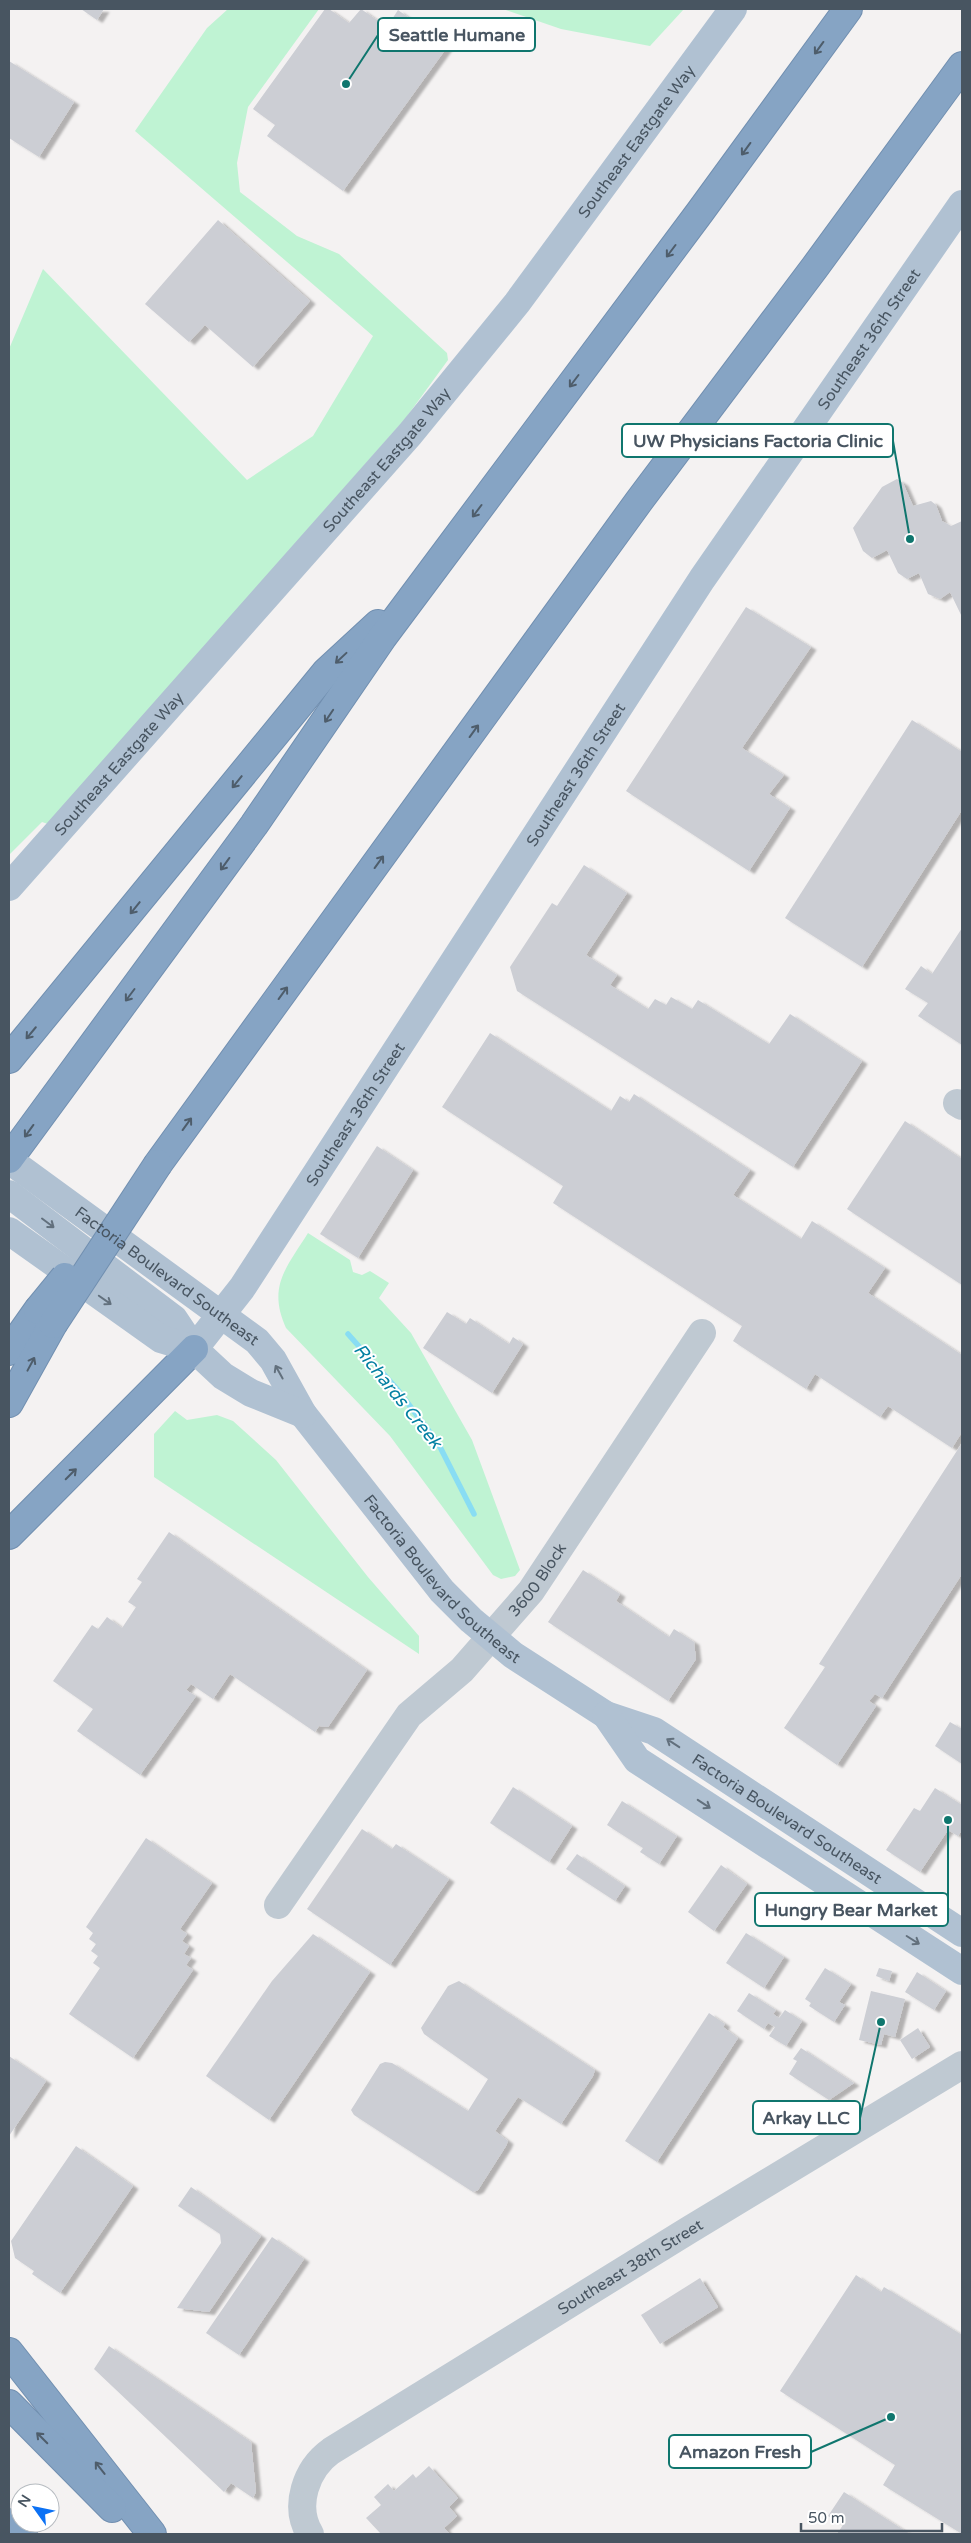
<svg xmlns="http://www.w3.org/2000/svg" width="971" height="2543" font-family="'Varela Round',sans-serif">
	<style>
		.green { fill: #bff3d3 }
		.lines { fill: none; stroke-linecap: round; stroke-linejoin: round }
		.stream { stroke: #89ddf3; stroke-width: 5.5 }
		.building { fill: #ccced4; filter: url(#shadow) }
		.highway-casing { stroke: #718fb0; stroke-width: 30 }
		.minor { stroke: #bfc9d2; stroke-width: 28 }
		.major { stroke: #b0c1d2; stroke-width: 28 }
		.highway { stroke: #86a4c4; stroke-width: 28 }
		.highway-bridge-casing { stroke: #718fb0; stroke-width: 30; stroke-linecap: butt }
		.highway-bridge { stroke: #86a4c4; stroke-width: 28 }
		.oneway { stroke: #4e5d6b }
		.oneway2 { stroke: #62707d }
		.labels { text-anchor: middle; stroke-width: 4; stroke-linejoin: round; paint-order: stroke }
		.street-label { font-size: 16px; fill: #485561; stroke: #fff }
		.water-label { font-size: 18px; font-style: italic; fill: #0380a2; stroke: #fff }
		.leader { fill: none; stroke: #0f766e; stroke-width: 2 }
		.callout-dot { fill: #0f766e; stroke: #fff; stroke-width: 2 }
		.callout { fill: #fff; stroke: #0f766e; stroke-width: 2 }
		.callout-label { font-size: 18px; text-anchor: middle; font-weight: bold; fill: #485561 }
	</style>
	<defs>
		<filter id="shadow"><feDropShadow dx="5.5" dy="3" stdDeviation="1" flood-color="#0004"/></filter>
	</defs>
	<rect width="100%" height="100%" fill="#f4f2f2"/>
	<g class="green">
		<polygon points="228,9 319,9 248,107 237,163 240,192 297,236 339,254 447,353 448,360 405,419 48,824 42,822 9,855 9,349 43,269 247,480 313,436 373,336 135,131 207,28"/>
		<polygon points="503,9 684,9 650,46 561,29"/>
		<path d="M308 1233 350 1260 353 1272 362 1275 370 1271 389 1283 379 1298 411 1333 472 1440 520 1570 515 1576 501 1579 493 1575 390 1436 286 1328C267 1286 287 1267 308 1233Z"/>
		<polygon points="175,1411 187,1420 217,1415 233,1421 276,1460 368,1577 419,1636 419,1654 154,1477 154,1434"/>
	</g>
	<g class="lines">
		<polyline class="stream" points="348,1334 397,1389 438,1443 474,1514"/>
	</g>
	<g class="building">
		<polygon points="81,9 104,9 97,20"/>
		<polygon points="325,9 329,9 349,23 361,9 387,27 398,10 448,46 343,191 267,136 275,125 253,109"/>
		<polygon points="9,61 74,102 39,157 9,138"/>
		<polygon points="218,220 310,301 253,367 205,325 189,342 145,304"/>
		<polygon points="897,479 903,483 913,506 931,501 936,505 942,521 951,526 962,521 962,617 950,592 940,599 928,594 919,573 907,579 898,573 887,550 872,558 863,551 853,528 882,487"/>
		<polygon points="746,607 811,647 742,748 784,775 769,794 790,808 749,871 626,791"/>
		<polygon points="912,720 962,752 962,810 862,967 785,918"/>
		<polygon points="584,865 627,893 586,955 617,975 610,985 648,1009 655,999 666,1005 671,997 692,1009 698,1000 769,1044 790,1014 862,1061 793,1167 517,991 510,967 552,903 557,906"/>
		<polygon points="962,928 962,1045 918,1016 928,1003 905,989 921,966 932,974"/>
		<polygon points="490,1033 611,1111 620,1096 629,1102 634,1094 750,1170 733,1195 801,1239 812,1221 885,1268 868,1293 962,1355 962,1432 952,1448 888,1406 880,1417 815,1374 806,1389 733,1341 742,1326 553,1203 563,1186 442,1107"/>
		<polygon points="905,1121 962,1159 962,1285 847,1209"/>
		<polygon points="377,1146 413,1170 358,1258 320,1234"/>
		<polygon points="447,1312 466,1324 470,1318 509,1344 513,1337 523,1344 492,1393 423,1348"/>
		<polygon points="962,1443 962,1574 882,1698 875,1694 869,1701 876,1706 837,1765 784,1728 825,1667 819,1664"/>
		<polygon points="169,1532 367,1670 328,1727 319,1726 315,1732 230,1674 213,1699 191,1684 186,1690 196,1696 140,1775 77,1731 93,1709 53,1681 92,1625 98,1629 107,1617 122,1628 136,1607 128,1602 142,1582 137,1579"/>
		<polygon points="583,1570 620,1594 616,1601 669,1637 674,1629 694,1642 696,1659 668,1701 548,1622"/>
		<polygon points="950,1722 962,1729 962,1764 935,1746"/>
		<polygon points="513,1787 572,1826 549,1862 490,1823"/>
		<polygon points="935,1788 962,1805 962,1830 958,1836 948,1830 920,1872 886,1850 914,1808 920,1811"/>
		<polygon points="622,1801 677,1836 659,1864 640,1852 643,1848 607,1825"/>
		<polygon points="362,1829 392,1849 396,1844 449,1879 390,1965 307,1909"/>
		<polygon points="146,1838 212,1883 180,1929 187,1934 182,1941 189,1946 184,1954 191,1958 186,1965 193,1970 133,2058 69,2014 100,1968 93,1963 98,1956 91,1951 96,1944 89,1939 93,1933 86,1927"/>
		<polygon points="577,1854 625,1886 615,1901 566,1869"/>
		<polygon points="721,1865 747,1884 714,1931 688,1912"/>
		<polygon points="746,1933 784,1957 764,1988 726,1963"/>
		<polygon points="313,1934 370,1972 269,2120 206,2076 272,1981"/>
		<polygon points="825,1968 851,1984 839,2002 845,2005 834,2022 809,2006 811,2003 805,1999"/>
		<polygon points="879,1968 892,1971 889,1981 876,1976"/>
		<polygon points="917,1972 946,1991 934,2010 905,1992"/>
		<polygon points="459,1981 595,2070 593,2076 561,2124 518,2097 495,2131 508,2141 506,2146 478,2190 473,2192 354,2115 351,2110 380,2064 385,2062 392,2063 468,2111 488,2079 424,2034 421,2028 448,1986"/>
		<polygon points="871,1991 905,1999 895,2037 884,2034 881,2045 859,2040"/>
		<polygon points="749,1993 776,2010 773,2014 779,2018 785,2010 802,2021 786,2046 769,2036 775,2027 768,2023 764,2029 737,2011"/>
		<polygon points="709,2013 725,2024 723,2027 738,2038 657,2162 625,2141"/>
		<polygon points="918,2028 930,2047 912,2059 900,2040"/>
		<polygon points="801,2048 854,2083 829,2100 789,2074 797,2061 793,2059"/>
		<polygon points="9,2056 46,2081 9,2136"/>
		<polygon points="76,2146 133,2186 60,2293 32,2274 34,2271 15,2258 11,2241"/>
		<polygon points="191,2187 261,2236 209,2312 177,2308 221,2243 220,2234 178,2206"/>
		<polygon points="272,2237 304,2259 239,2355 206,2333"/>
		<polygon points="856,2275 881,2292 884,2287 962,2335 962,2534 883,2485 895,2465 780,2391"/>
		<polygon points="700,2278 718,2307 660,2344 641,2315"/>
		<polygon points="109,2346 251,2442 256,2492 253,2498 231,2483 224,2492 94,2369"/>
		<polygon points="429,2466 458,2498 449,2507 457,2516 444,2528 450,2534 381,2534 366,2518 381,2505 374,2497 388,2484 394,2491 413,2474 416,2478"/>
		<polygon points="844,2492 910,2534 837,2534 843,2525 828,2516"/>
	</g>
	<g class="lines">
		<g class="highway-casing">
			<g id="highway">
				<polyline points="9,1059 326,672 378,624"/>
				<polyline points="9,1159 254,825 382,638 700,212 848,9"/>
				<polyline points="158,1164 639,501 815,267 962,66"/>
				<polyline points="9,1351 38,1310"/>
				<polyline points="9,1403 53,1324"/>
				<polyline points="9,1535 194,1349"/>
				<polyline points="9,2352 152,2534"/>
				<polyline points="9,2404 112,2508"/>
				<polyline points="9,2523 23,2534"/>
			</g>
		</g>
		<g class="minor">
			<polyline points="957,1103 962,1106"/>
			<path id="s1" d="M278 1905 409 1715 462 1670 531 1591 702 1333"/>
			<path id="s2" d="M310 2534C293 2506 306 2469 331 2451L689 2230 962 2065"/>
		</g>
		<g class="major">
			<path id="s3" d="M9 887 410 434 517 303 733 9"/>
			<path id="s4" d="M9 1160 257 1341 273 1360 303 1414 442 1591 471 1620 513 1655 606 1715 654 1731 962 1933"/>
			<polyline points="9,1194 174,1319 194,1349 223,1376 251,1393 303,1414"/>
			<polyline points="9,1231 161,1339 194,1349"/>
			<path id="s5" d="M194 1349 242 1288 702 579 962 204"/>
			<polyline points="606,1715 637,1760 962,1971"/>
		</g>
		<use href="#highway" class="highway"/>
		<g class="highway-bridge-casing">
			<g id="highway-bridge">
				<polyline points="38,1310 65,1277"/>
				<polyline points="53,1324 158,1164"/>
			</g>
		</g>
		<use href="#highway-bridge" class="highway-bridge"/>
	</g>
	<defs><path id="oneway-shaft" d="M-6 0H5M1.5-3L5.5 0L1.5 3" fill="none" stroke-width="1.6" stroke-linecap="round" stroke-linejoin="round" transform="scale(1.25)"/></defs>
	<g class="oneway">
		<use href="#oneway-shaft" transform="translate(819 48) rotate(126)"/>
		<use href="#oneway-shaft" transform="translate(746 149) rotate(126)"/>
		<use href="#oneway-shaft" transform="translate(671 251) rotate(127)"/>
		<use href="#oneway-shaft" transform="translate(574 381) rotate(127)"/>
		<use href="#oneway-shaft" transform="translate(477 511) rotate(127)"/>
		<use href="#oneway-shaft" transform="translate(341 658) rotate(137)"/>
		<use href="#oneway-shaft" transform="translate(329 716) rotate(124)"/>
		<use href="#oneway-shaft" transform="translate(474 731) rotate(-54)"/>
		<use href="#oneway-shaft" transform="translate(237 782) rotate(129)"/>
		<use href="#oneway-shaft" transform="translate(379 862) rotate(-54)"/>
		<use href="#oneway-shaft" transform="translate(225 864) rotate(126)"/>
		<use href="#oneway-shaft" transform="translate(135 908) rotate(129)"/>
		<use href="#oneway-shaft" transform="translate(283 993) rotate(-54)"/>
		<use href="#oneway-shaft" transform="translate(130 995) rotate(127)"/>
		<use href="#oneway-shaft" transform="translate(31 1033) rotate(130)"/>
		<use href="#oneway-shaft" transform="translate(187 1124) rotate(-54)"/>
		<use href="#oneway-shaft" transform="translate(29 1131) rotate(126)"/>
		<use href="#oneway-shaft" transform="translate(31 1364) rotate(-62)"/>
		<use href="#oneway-shaft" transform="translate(71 1474) rotate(-45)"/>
		<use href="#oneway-shaft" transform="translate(42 2438) rotate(-135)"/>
		<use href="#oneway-shaft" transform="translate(100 2468) rotate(-128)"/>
	</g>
	<g class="oneway2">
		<use href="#oneway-shaft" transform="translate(48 1223) rotate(37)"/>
		<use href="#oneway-shaft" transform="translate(105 1300) rotate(35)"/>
		<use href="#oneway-shaft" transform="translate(279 1372) rotate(-119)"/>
		<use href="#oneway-shaft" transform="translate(673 1743) rotate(-147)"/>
		<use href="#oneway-shaft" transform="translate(704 1804) rotate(33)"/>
		<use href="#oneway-shaft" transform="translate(913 1940) rotate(32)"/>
	</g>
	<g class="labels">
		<g class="street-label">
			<text dy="6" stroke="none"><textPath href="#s3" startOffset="975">Southeast Eastgate Way</textPath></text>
			<text dy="6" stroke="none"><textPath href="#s5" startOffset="1215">Southeast 36th Street</textPath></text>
			<text dy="6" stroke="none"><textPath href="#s3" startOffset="570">Southeast Eastgate Way</textPath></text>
			<text dy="6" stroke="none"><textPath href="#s3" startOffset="165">Southeast Eastgate Way</textPath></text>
			<text dy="6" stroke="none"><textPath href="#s5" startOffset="690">Southeast 36th Street</textPath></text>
			<text dy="6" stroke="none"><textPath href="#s5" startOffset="285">Southeast 36th Street</textPath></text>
			<text dy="6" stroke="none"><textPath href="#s4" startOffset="196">Factoria Boulevard Southeast</textPath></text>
			<text dy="6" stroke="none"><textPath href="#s4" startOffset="610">Factoria Boulevard Southeast</textPath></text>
			<text dy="6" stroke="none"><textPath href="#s1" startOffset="418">3600 Block</textPath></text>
			<text dy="6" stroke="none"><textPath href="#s4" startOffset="1035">Factoria Boulevard Southeast</textPath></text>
			<text dy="6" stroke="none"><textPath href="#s2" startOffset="445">Southeast 38th Street</textPath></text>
		</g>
		<g class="water-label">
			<text transform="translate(398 1396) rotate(51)" y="6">Richards Creek</text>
		</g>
	</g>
	<path class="leader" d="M346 84L378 35M910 539L893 441M948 1820L948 1909M881 2022L860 2118M891 2417L811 2452"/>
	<g class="callout-dot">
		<circle cx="346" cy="84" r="5"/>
		<circle cx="910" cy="539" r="5"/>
		<circle cx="948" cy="1820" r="5"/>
		<circle cx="881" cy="2022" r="5"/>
		<circle cx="891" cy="2417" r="5"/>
	</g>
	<g class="callout">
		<rect x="378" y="18" width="157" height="33" rx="5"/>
		<rect x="622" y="424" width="271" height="33" rx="5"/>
		<rect x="755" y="1893" width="193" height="33" rx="5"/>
		<rect x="753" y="2101" width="107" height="33" rx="5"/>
		<rect x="669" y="2435" width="142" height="33" rx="5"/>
	</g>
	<g class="callout-label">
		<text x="457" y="41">Seattle Humane</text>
		<text x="758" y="447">UW Physicians Factoria Clinic</text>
		<text x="851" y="1916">Hungry Bear Market</text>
		<text x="806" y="2124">Arkay LLC</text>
		<text x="740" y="2458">Amazon Fresh</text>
	</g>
	<rect width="971" height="2543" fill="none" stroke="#485561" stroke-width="20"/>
	<g transform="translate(35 2508) rotate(303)"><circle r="24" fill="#ffffff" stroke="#b6bbc0"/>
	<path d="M0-4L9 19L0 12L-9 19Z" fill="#0c71f4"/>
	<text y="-8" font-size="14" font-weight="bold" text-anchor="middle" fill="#485561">N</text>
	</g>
	<path d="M801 2523v8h141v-8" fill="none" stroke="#485561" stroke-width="2.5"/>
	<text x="808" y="2523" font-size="15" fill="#485561" stroke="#ffffff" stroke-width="4" paint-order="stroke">50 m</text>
</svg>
